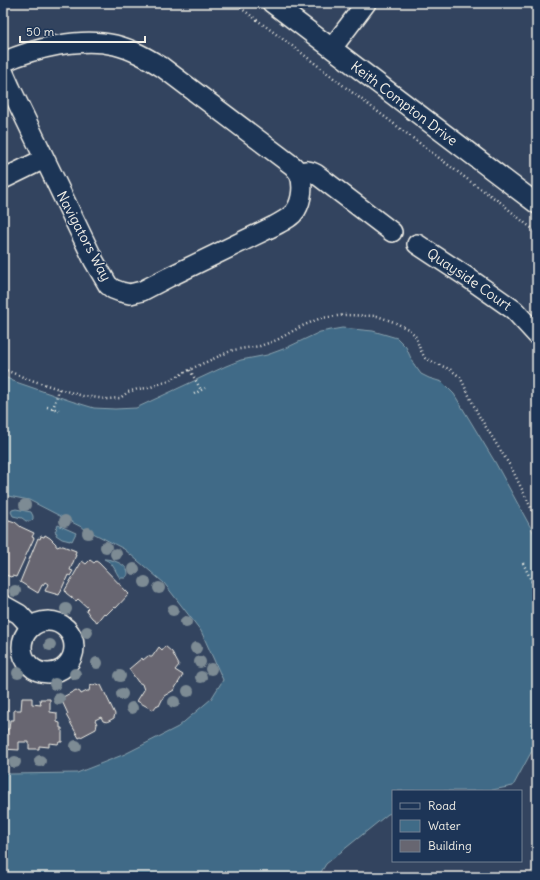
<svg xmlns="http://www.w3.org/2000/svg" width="540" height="880" font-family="Delius,sans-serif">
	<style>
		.water { fill: #406b87; stroke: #88a1ae }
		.building { fill: #676671; stroke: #f4f1e8 }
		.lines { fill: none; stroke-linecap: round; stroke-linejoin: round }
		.minor-casing { stroke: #f4f1e8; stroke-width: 22 }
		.path { stroke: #f4f1e8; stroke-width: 2.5; stroke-dasharray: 1 3; stroke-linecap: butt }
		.minor { stroke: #1d3557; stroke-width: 19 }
		.tree { fill: #7d8b94 }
		.labels { text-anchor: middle; stroke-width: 3; stroke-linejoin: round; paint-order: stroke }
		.street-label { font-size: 14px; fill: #f4f1e8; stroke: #1d3557 }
	</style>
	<rect width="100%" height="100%" fill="#33445f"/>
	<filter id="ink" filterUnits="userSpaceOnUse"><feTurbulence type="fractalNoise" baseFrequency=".025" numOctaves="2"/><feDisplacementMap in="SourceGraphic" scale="8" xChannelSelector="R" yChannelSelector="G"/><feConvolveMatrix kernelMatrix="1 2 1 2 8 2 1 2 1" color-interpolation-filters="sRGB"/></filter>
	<g filter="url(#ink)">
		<g class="water">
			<polygon points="342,328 373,331 397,338 406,347 413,363 421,374 429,378 442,382 454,394 495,462 537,539 537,746 534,747 513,786 487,791 393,791 393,813 388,814 326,864 318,877 3,877 3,772 10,774 77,773 125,754 178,727 211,699 223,680 201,631 164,583 124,549 29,500 3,495 3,376 13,381 71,401 94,408 115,409 136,408 226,366 241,360 267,355 286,348 320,332"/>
			<polygon points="16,509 31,512 33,516 33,519 31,521 26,521 22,518 13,516 11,512 12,510"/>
			<polygon points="58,525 76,533 72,541 70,540 70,541 62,539 56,535 57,533 55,532"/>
			<path d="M104 559C108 559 113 560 117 562 123 564 133 572 125 578H120C114 570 114 563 104 559Z"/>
		</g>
		<g class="building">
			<polygon points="4,520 9,520 15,522 21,527 34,533 32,537 34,538 16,577 12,576 11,577 3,574 3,522"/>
			<polygon points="45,535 50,538 56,544 56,546 58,547 59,546 63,546 76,551 75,555 76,555 70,570 73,571 70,576 68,575 59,595 45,591 48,584 45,582 43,585 42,585 38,593 20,582 38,538 40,539 41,536 44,537"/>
			<polygon points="90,560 94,563 96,561 99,563 129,594 116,608 114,607 106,615 104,613 97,622 92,618 88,613 86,610 88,608 78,599 76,601 66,593 65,590 82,561 86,564"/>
			<polygon points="165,646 172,652 179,665 175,670 183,675 174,690 164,696 159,706 157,705 153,710 137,701 144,690 142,684 138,682 129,669 142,658 143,660 148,656 150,657 152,657 159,647 162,650"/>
			<polygon points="96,684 101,685 115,714 114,718 107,722 103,721 101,717 95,720 97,724 96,729 79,738 66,715 68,714 62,701 63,697 76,690 80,692 81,694 87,691 89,691 90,686"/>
			<polygon points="22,698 32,698 32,704 41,705 40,699 50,699 50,712 57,713 57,722 60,723 60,728 62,728 62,742 59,742 58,744 49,743 49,747 39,746 39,749 29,749 29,742 19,742 19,750 3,749 3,735 6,735 7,729 9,729 10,720 14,720 14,710 21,710"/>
			<polygon points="3,702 6,704 4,707 8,710 3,718"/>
		</g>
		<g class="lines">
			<g class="minor-casing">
				<g id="minor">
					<path id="s1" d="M272 3 537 204"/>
					<polyline points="332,48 366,3"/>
					<path d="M3 62C35 48 80 37 115 45 132 49 147 58 162 67L293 166C295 168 297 171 299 173 304 184 302 200 296 210 291 218 281 222 274 226L169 277 142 291 130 294 121 292 113 289 108 285 94 261 11 89 3 71"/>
					<path d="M299 173C306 170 309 170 316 174L392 232"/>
					<polyline points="3,179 44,159"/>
					<path id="s2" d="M417 244 467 277 514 310 537 335"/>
					<polyline points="3,605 19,614 31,627"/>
					<circle cx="48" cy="647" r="26"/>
				</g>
			</g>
			<g class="path">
				<polyline points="234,3 299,51 349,90 471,182 500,202 526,224 537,232"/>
				<polyline points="3,369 28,379 59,389 83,396 107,399 120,398 128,392 138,389 148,388 168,381 195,367 233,350 260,346 277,340 300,327 321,318 345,315 377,316 394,322 408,329 415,335 420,349 425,358 431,361 451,370 460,377 479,416 512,469 537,520"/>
				<polyline points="190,370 201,390"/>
				<polyline points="194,394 205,388"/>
				<polyline points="47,407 59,410"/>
				<polyline points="53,409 59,389"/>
				<polyline points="523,563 535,588"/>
				<polyline points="531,581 537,579"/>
			</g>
			<use href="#minor" class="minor"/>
		</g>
		<g class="tree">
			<circle cx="25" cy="505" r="6"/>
			<circle cx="65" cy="521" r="6"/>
			<circle cx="88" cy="533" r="6"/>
			<circle cx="106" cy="547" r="6"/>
			<circle cx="116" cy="554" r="6"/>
			<circle cx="134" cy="569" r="6"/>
			<circle cx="145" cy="582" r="6"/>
			<circle cx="159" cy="588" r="6"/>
			<circle cx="15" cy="591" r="6"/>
			<circle cx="66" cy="609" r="6"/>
			<circle cx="173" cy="610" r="6"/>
			<circle cx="186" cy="622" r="6"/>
			<circle cx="87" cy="632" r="6"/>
			<circle cx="50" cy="645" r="6"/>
			<circle cx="196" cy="648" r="6"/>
			<circle cx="200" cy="662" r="6"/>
			<circle cx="97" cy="663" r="6"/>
			<circle cx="211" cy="669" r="6"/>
			<circle cx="18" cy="673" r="6"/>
			<circle cx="75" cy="674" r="6"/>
			<circle cx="120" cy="676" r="6"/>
			<circle cx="201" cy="677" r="6"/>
			<circle cx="55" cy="684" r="6"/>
			<circle cx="188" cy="691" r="6"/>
			<circle cx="122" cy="694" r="6"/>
			<circle cx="59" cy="699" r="6"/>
			<circle cx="174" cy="702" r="6"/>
			<circle cx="132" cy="708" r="6"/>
			<circle cx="76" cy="746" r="6"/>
			<circle cx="40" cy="761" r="6"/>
			<circle cx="15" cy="762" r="6"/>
		</g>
	</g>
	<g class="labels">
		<g class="street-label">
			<text dy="5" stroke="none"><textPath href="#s1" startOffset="166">Keith Compton Drive</textPath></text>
			<text transform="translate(84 236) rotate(62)" y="5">Navigators Way</text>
			<text dy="5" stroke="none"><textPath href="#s2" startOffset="63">Quayside Court</textPath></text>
		</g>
	</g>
	<rect width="540" height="880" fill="none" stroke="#1d3557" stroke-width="16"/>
	<rect x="8" y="8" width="524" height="864" fill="none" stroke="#f4f1e8" stroke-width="1.5" filter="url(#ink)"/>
	<rect x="392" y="790" width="130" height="72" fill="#1d3557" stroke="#738091"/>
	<rect x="400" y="803" width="20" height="6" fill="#1d3557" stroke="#738091"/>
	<text x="428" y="810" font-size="12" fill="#f4f1e8">Road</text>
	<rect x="400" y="820" width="20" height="12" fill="#406b87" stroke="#738091"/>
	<text x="428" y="830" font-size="12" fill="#f4f1e8">Water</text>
	<rect x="400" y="840" width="20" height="12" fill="#676671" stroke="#738091"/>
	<text x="428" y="850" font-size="12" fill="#f4f1e8">Building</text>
	<path d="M20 36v6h125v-6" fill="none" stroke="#f4f1e8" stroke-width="2"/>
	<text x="26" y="36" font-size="12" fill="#f4f1e8" stroke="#1d3557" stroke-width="3" paint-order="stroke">50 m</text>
</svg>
